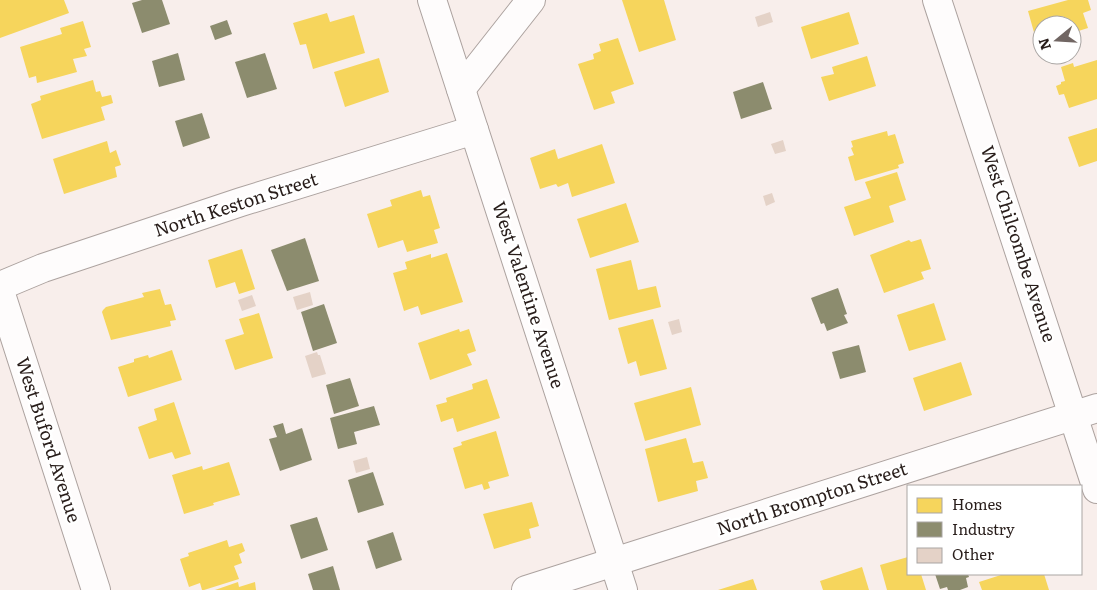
<svg xmlns="http://www.w3.org/2000/svg" width="1097" height="590" font-family="Literata,serif">
	<style>
		.homes { fill: #f6d55c }
		.industry { fill: #8c8c6e }
		.building { fill: #e4d2c7 }
		.lines { fill: none; stroke-linecap: round; stroke-linejoin: round }
		.minor-casing { stroke: #aca29f; stroke-width: 30 }
		.minor { stroke: #fefcfc; stroke-width: 28 }
		.labels { text-anchor: middle; stroke-width: 5; stroke-linejoin: round; paint-order: stroke }
		.street-label { font-size: 18px; fill: #281d1a; stroke: #fff }
	</style>
	<rect width="100%" height="100%" fill="#f8eeeb"/>
	<g class="homes">
		<polygon points="0,0 64,0 69,13 0,38"/>
		<polygon points="622,0 664,0 676,40 639,52"/>
		<polygon points="1068,0 1088,0 1091,10 1083,13 1088,28 1072,33 1072,25 1042,25 1042,41 1037,43 1028,11"/>
		<polygon points="849,12 859,44 811,59 801,27"/>
		<polygon points="327,13 330,22 354,15 365,53 313,69 306,44 300,45 293,23"/>
		<polygon points="83,21 91,47 84,49 87,56 73,59 77,72 37,83 36,76 29,78 20,47 62,34 60,28"/>
		<polygon points="618,38 634,84 611,92 615,103 594,110 578,64 594,59 593,54 601,51 599,44"/>
		<polygon points="867,56 876,86 829,101 821,77 834,74 832,67"/>
		<polygon points="379,58 389,92 345,107 334,72"/>
		<polygon points="1097,60 1097,99 1069,108 1064,94 1059,95 1056,86 1061,84 1061,82 1065,81 1061,67 1073,63 1074,67"/>
		<polygon points="93,80 96,92 100,91 102,97 111,95 113,103 101,107 105,120 42,139 31,104 41,100 40,96"/>
		<polygon points="1097,128 1097,161 1079,167 1068,137"/>
		<polygon points="887,131 888,136 895,134 904,163 898,165 899,168 855,181 848,157 854,155 851,148 853,147 851,141"/>
		<polygon points="107,141 110,153 116,150 121,165 115,167 117,177 64,194 53,159"/>
		<polygon points="602,144 615,183 572,197 568,183 558,187 556,184 540,189 530,158 555,149 558,159"/>
		<polygon points="897,172 906,200 889,206 894,222 854,236 844,207 871,198 865,182"/>
		<polygon points="421,190 423,197 430,195 440,228 434,230 438,243 407,252 403,240 378,248 367,214 392,206 390,200"/>
		<polygon points="626,203 639,242 590,258 577,219"/>
		<polygon points="921,239 931,269 921,272 924,279 884,293 870,255 909,240 911,242"/>
		<polygon points="242,249 255,289 239,294 235,282 216,288 208,260"/>
		<polygon points="447,253 463,302 421,315 418,306 404,311 393,273 407,269 405,262 431,254 431,258"/>
		<polygon points="631,260 638,290 656,286 661,307 609,320 596,269"/>
		<polygon points="160,289 165,305 171,304 176,320 170,321 171,326 111,340 102,312 103,310 106,307 144,297 142,293"/>
		<polygon points="934,303 946,340 909,351 897,315"/>
		<polygon points="259,313 273,358 235,370 225,340 244,334 239,319"/>
		<polygon points="653,319 667,369 640,376 636,361 628,364 618,328"/>
		<polygon points="459,329 460,332 469,329 476,351 467,354 472,365 430,380 418,343"/>
		<polygon points="172,350 182,380 128,397 118,367 134,362 134,359 148,355 149,358"/>
		<polygon points="961,362 972,395 924,411 913,378"/>
		<polygon points="487,379 500,418 457,432 453,418 441,422 436,405 447,402 446,398 473,389 472,384"/>
		<polygon points="691,387 701,425 645,441 634,403"/>
		<polygon points="174,402 191,454 175,459 172,452 149,459 138,427 157,420 154,409"/>
		<polygon points="496,431 509,476 488,482 490,488 484,490 482,484 465,489 453,448 462,445 461,442"/>
		<polygon points="686,438 693,463 703,461 708,478 696,481 698,491 658,502 645,449"/>
		<polygon points="229,462 240,495 213,503 214,505 184,514 172,475 202,466 203,470"/>
		<polygon points="532,502 539,526 529,529 531,538 494,549 483,514"/>
		<polygon points="227,540 229,547 242,543 245,551 239,554 242,563 234,566 239,579 204,590 202,590 200,583 189,587 180,559 189,556 188,553"/>
		<polygon points="908,557 908,574 921,574 926,590 887,590 880,565"/>
		<polygon points="862,567 869,590 823,590 820,581"/>
		<polygon points="1004,574 1044,574 1049,590 982,590 979,582"/>
		<polygon points="753,579 757,590 718,590"/>
		<polygon points="238,582 239,587 255,582 256,590 215,590"/>
	</g>
	<g class="industry">
		<polygon points="142,0 162,0 170,24 142,33 132,3"/>
		<polygon points="227,20 232,34 215,40 210,26"/>
		<polygon points="178,53 185,80 159,87 152,61"/>
		<polygon points="265,53 277,89 247,98 235,62"/>
		<polygon points="763,82 772,109 741,119 733,92"/>
		<polygon points="202,113 210,138 183,147 175,121"/>
		<polygon points="305,238 319,281 287,291 271,250"/>
		<polygon points="838,288 847,314 844,315 848,323 827,331 824,323 821,324 811,298"/>
		<polygon points="324,304 337,343 313,351 301,312"/>
		<polygon points="859,345 866,372 840,379 832,352"/>
		<polygon points="350,378 359,406 334,414 326,385"/>
		<polygon points="374,406 380,425 354,432 357,444 338,449 330,418"/>
		<polygon points="283,423 286,434 302,428 312,460 280,471 269,439 277,437 273,426"/>
		<polygon points="373,472 384,505 358,513 348,480"/>
		<polygon points="317,517 328,550 301,559 290,525"/>
		<polygon points="393,532 402,560 376,569 367,541"/>
		<polygon points="333,566 340,590 313,590 308,574"/>
		<polygon points="935,574 968,574 969,577 966,578 968,587 960,590 948,590 947,587 940,589"/>
	</g>
	<g class="building">
		<polygon points="770,12 773,22 758,27 755,17"/>
		<polygon points="783,140 786,151 775,154 771,144"/>
		<polygon points="772,193 775,202 766,206 763,196"/>
		<polygon points="310,292 313,305 297,310 293,297"/>
		<polygon points="252,295 256,306 242,311 238,300"/>
		<polygon points="679,319 682,332 672,335 668,322"/>
		<polygon points="317,352 318,355 320,355 326,374 312,378 305,356"/>
		<polygon points="367,457 370,469 356,473 353,461"/>
	</g>
	<g class="lines">
		<g class="minor-casing">
			<g id="minor">
				<polyline points="432,0 623,590"/>
				<polyline points="937,0 1097,489"/>
				<polyline points="461,89 531,0"/>
				<polyline points="0,286 43,268 241,202 474,130"/>
				<polyline points="0,291 96,590"/>
				<polyline points="526,590 1097,408"/>
			</g>
		</g>
		<use href="#minor" class="minor"/>
	</g>
	<g class="labels">
		<g class="street-label">
			<text transform="translate(236 205) rotate(-18)" y="6">North Keston Street</text>
			<text transform="translate(1018 244) rotate(72)" y="6">West Chilcombe Avenue</text>
			<text transform="translate(528 295) rotate(72)" y="6">West Valentine Avenue</text>
			<text transform="translate(48 440) rotate(72)" y="6">West Buford Avenue</text>
			<text transform="translate(812 499) rotate(-18)" y="6">North Brompton Street</text>
		</g>
	</g>
	<rect x="907" y="485" width="175" height="90" fill="#ffffff" stroke="#a9a5a3"/>
	<rect x="917" y="498" width="25" height="15" fill="#f6d55c" stroke="#a9a5a3"/>
	<text x="952" y="510" font-size="15" fill="#281d1a">Homes</text>
	<rect x="917" y="522" width="25" height="15" fill="#8c8c6e" stroke="#a9a5a3"/>
	<text x="952" y="535" font-size="15" fill="#281d1a">Industry</text>
	<rect x="917" y="548" width="25" height="15" fill="#e4d2c7" stroke="#a9a5a3"/>
	<text x="952" y="560" font-size="15" fill="#281d1a">Other</text>
	<g transform="translate(1057 40) rotate(252)"><circle r="24" fill="#ffffff" stroke="#a9a5a3"/>
	<path d="M0-4L9 19L0 12L-9 19Z" fill="#716663"/>
	<text y="-8" font-size="14" font-weight="bold" text-anchor="middle" fill="#281d1a">N</text>
	</g>
</svg>
